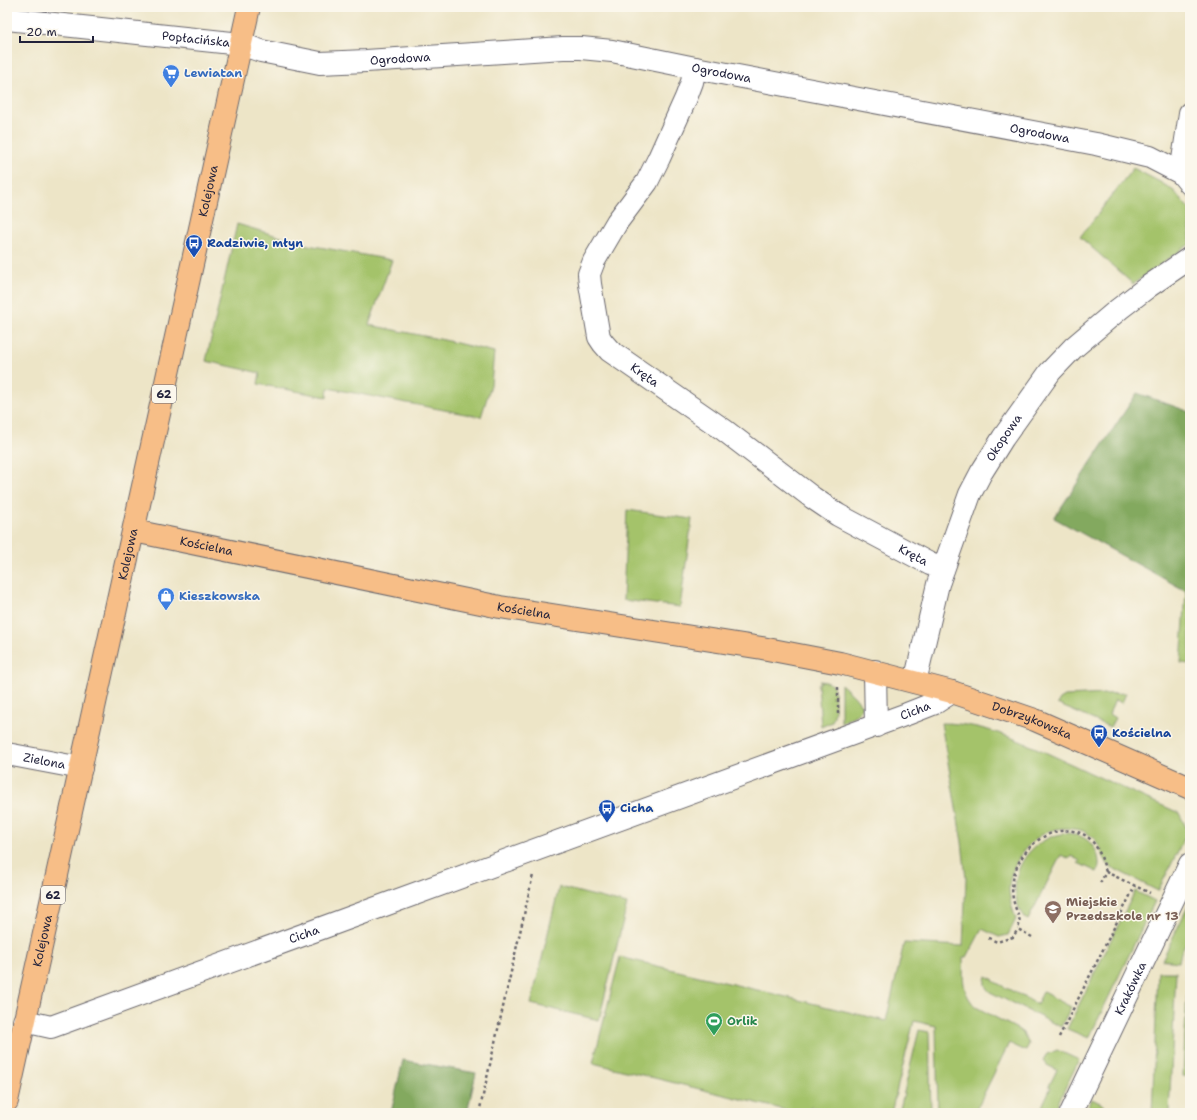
<svg xmlns="http://www.w3.org/2000/svg" width="1197" height="1120" font-family="'Shantell Sans',sans-serif">
	<style>
		.green { fill: #a4c36b; stroke: #637253 }
		.forest { fill: #83a95f; stroke: #52664d }
		.lines { fill: none; stroke-linecap: round; stroke-linejoin: round }
		.minor-casing { stroke: #69666c; stroke-width: 24 }
		.major-casing { stroke: #69666c; stroke-width: 24 }
		.path { stroke: #69666c; stroke-width: 2.5; stroke-dasharray: 3 3; stroke-linecap: butt }
		.minor { stroke: #fff; stroke-width: 22 }
		.major { stroke: #f7be87; stroke-width: 22 }
		.labels { text-anchor: middle; stroke-width: 3; stroke-linejoin: round; paint-order: stroke }
		.shield { fill: #fbf7ec; stroke: #636270; stroke-width: 1 }
		.shield-label { font-size: 11px; font-weight: bold; fill: #22223b }
		.street-label { font-size: 12px; fill: #22223b; stroke: #fbf7ec }
		.shop-label { font-size: 12px; font-weight: bold; fill: #366cbe; stroke: #fbf7ec; text-anchor: start }
		.transit-label { font-size: 12px; font-weight: bold; fill: #164399; stroke: #fbf7ec; text-anchor: start }
		.education-label { font-size: 12px; font-weight: bold; fill: #785e54; stroke: #fbf7ec; text-anchor: start }
		.leisure-label { font-size: 12px; font-weight: bold; fill: #27864d; stroke: #fbf7ec; text-anchor: start }
	</style>
	<rect width="100%" height="100%" fill="#fbf7ec"/>
	<filter id="ink" filterUnits="userSpaceOnUse"><feTurbulence type="fractalNoise" baseFrequency=".025" numOctaves="2"/><feDisplacementMap in="SourceGraphic" scale="8" xChannelSelector="R" yChannelSelector="G"/><feConvolveMatrix kernelMatrix="1 2 1 2 8 2 1 2 1" color-interpolation-filters="sRGB"/></filter>
	<filter id="wash" filterUnits="userSpaceOnUse"><feTurbulence type="fractalNoise" baseFrequency=".012" numOctaves="4" result="noise"/><feDisplacementMap in="SourceGraphic" scale="16" xChannelSelector="R" yChannelSelector="G"/><feGaussianBlur stdDeviation="0.9" result="paint"/><feColorMatrix in="noise" values="0 0 0 0 0 0 0 0 0 0 0 0 0 0 0 0 0 1.4 0 .05"/><feComposite in="paint" operator="in"/></filter>
	<g filter="url(#wash)">
		<rect width="100%" height="100%" fill="#ede5c7"/>
		<g class="green">
			<polygon points="1133,168 1160,182 1174,191 1190,210 1190,244 1133,284 1080,237"/>
			<polygon points="237,224 308,245 392,260 369,325 444,340 494,352 491,385 481,417 328,388 327,397 258,384 260,373 206,361"/>
			<polygon points="627,510 692,519 680,607 623,600"/>
			<polygon points="1190,580 1190,664 1181,663 1186,591"/>
			<path d="M820 681 826 682 833 685C835 698 837 710 832 722L821 727 818 684H820Z"/>
			<polygon points="841,684 854,696 862,706 859,713 841,723"/>
			<polygon points="1126,693 1122,703 1115,700 1109,714 1115,718 1110,727 1057,704 1060,699 1065,696"/>
			<path d="M941 723C988 723 1029 745 1071 764 1107 781 1143 797 1179 813L1188 831 1158 891 1109 866C1100 855 1102 841 1085 832 1082 830 1077 829 1073 829 1043 823 1016 852 1010 880 1007 893 1012 907 1016 919L1008 935 999 937 982 929 967 957H963C964 977 960 991 976 1007L1019 1030 1023 1033 1029 1044 1026 1051 1009 1043 976 1110V1113H938L936 1026 914 1021 891 1113H835L811 1107 809 1113H798L593 1063 620 957 886 1021 904 943 963 946 966 879 962 842Z"/>
			<path d="M1069 833C1074 834 1079 835 1084 838 1095 844 1103 861 1097 872L1078 863 1080 861 1071 856 1069 859 1061 855 1028 920C1022 917 1019 909 1017 902 1008 868 1034 835 1069 833Z"/>
			<polygon points="559,887 627,904 599,1020 531,1004"/>
			<polygon points="1135,891 1155,901 1089,1038 1067,1029"/>
			<polygon points="1190,902 1190,935 1181,952 1179,962 1162,960"/>
			<polygon points="1188,969 1190,969 1190,1077 1183,1076"/>
			<polygon points="1158,972 1176,972 1169,1113 1152,1113"/>
			<path d="M986 976 994 980 993 981 1037 1004 1043 992 1071 1007 1061 1027 990 992C984 987 984 982 986 976Z"/>
			<polygon points="919,1030 929,1032 931,1113 899,1113"/>
			<polygon points="1057,1050 1079,1060 1053,1113 1039,1113 1051,1087 1049,1086 1057,1070 1047,1065 1043,1060 1046,1055"/>
			<polygon points="1092,1099 1104,1105 1100,1113 1085,1113"/>
		</g>
		<g class="forest">
			<polygon points="1137,393 1190,412 1190,580 1186,591 1054,518"/>
			<polygon points="403,1060 476,1073 467,1113 391,1113"/>
		</g>
	</g>
	<g filter="url(#ink)">
		<g class="lines">
			<g class="minor-casing">
				<g id="minor">
					<path id="s1" d="M7 19 241 44 261 51 320 63 366 61 563 48H581L612 51 695 68 1096 144 1150 157 1181 173 1190 184"/>
					<path id="s2" d="M695 68 692 82 686 98 659 158 647 182 617 222 594 261 589 274 590 284 599 337 603 343 610 351 724 430 813 498 838 515 930 564 943 569"/>
					<polyline points="1181,173 1190,113"/>
					<polyline points="875,671 876,726"/>
					<path id="s3" d="M915 682 938 584 970 494 981 473 1003 438 1050 372 1073 348 1119 309 1149 286 1190 258"/>
					<path id="s4" d="M7 754 81 768"/>
					<path id="s5" d="M24 1021 51 1027 907 714 935 703 952 692"/>
					<path id="s6" d="M1071 1113 1190 864"/>
				</g>
			</g>
			<g class="major-casing">
				<g id="major">
					<path id="s7" d="M134 531 500 607 762 648 840 663 952 692 1035 720 1190 788"/>
					<path id="s8" d="M7 1101 249 7"/>
				</g>
			</g>
			<g class="path">
				<polyline points="838,687 838,714"/>
				<polyline points="1100,883 1106,872 1150,893"/>
				<path d="M1032 937 1018 929C1022 917 1017 915 1014 903 1011 893 1012 879 1016 869 1024 847 1048 827 1073 831 1079 832 1085 834 1090 839 1099 848 1102 859 1106 872"/>
				<polyline points="988,938 997,942 1013,937 1018,929"/>
				<polyline points="1059,1037 1135,886"/>
				<polyline points="479,1113 533,875"/>
			</g>
			<use href="#minor" class="minor"/>
			<use href="#major" class="major"/>
		</g>
	</g>
	<defs>
		<g id="supermarket-pin" transform="scale(0.9)"><path d="M0 17L-7.5 6A9.5 9.5 0 1 1 7.5 6Z" fill="#3f7fe0" stroke="#fbf7ec"/><path d="M-6-5.5h2.5l.6 2H6L4.5 2H-2.5L-4.4-4H-6ZM-1.5 3.2a1.3 1.3 0 1 0 .1 0ZM3 3.2a1.3 1.3 0 1 0 .1 0Z" fill="#fff"/></g>
		<g id="bus-pin" transform="scale(0.9)"><path d="M0 17L-7.5 6A9.5 9.5 0 1 1 7.5 6Z" fill="#1a4fb4" stroke="#fbf7ec"/><path d="M-5-6H5V4H4V6H2V4H-2V6H-4V4H-5ZM-3.5-4V0h7V-4ZM-3.5 1.2v1.5H-2V1.2ZM2 1.2v1.5H3.5V1.2Z" fill="#fff"/></g>
		<g id="shop-pin" transform="scale(0.9)"><path d="M0 17L-7.5 6A9.5 9.5 0 1 1 7.5 6Z" fill="#3f7fe0" stroke="#fbf7ec"/><path d="M-5-2.5h2.3a2.7 3.5 0 0 1 5.4 0H5L5.5 6h-11ZM-1.5-2.5h3a1.5 2.3 0 0 0-3 0Z" fill="#fff"/></g>
		<g id="school-pin" transform="scale(0.9)"><path d="M0 17L-7.5 6A9.5 9.5 0 1 1 7.5 6Z" fill="#8d6e63" stroke="#fbf7ec"/><path d="M0-5L7-2L0 1L-7-2ZM-4 1L0 2.5L4 1V4Q0 6-4 4Z" fill="#fff"/></g>
		<g id="stadium-pin" transform="scale(0.9)"><path d="M0 17L-7.5 6A9.5 9.5 0 1 1 7.5 6Z" fill="#2e9e5b" stroke="#fbf7ec"/><path d="M0-5a6.5 5 0 1 0 0 10a6.5 5 0 1 0 0-10ZM-3.5-1.8h7v3.6h-7Z" fill="#fff"/></g>
	</defs>
	<g fill-rule="evenodd">
		<use href="#supermarket-pin" x="171" y="73"/>
		<use href="#bus-pin" x="194" y="243"/>
		<use href="#shop-pin" x="166" y="596"/>
		<use href="#bus-pin" x="1099" y="733"/>
		<use href="#bus-pin" x="607" y="808"/>
		<use href="#school-pin" x="1053" y="909"/>
		<use href="#stadium-pin" x="714" y="1021"/>
	</g>
	<g class="labels">
		<g class="shield">
			<rect x="152" y="385" width="24" height="18" rx="3"/>
			<rect x="41" y="886" width="24" height="18" rx="3"/>
		</g>
		<g class="shield-label">
			<text x="164" y="398">62</text>
			<text x="53" y="899">62</text>
		</g>
		<g class="street-label">
			<text dy="4" stroke="none"><textPath href="#s1" startOffset="190">Popłacińska</textPath></text>
			<text dy="4" stroke="none"><textPath href="#s1" startOffset="397">Ogrodowa</textPath></text>
			<text dy="4" stroke="none"><textPath href="#s1" startOffset="721">Ogrodowa</textPath></text>
			<text dy="4" stroke="none"><textPath href="#s1" startOffset="1045">Ogrodowa</textPath></text>
			<text dy="4" stroke="none"><textPath href="#s8" startOffset="932">Kolejowa</textPath></text>
			<text dy="4" stroke="none"><textPath href="#s2" startOffset="357">Kręta</textPath></text>
			<text dy="4" stroke="none"><textPath href="#s3" startOffset="262">Okopowa</textPath></text>
			<text dy="4" stroke="none"><textPath href="#s7" startOffset="74">Kościelna</textPath></text>
			<text dy="4" stroke="none"><textPath href="#s8" startOffset="560">Kolejowa</textPath></text>
			<text dy="4" stroke="none"><textPath href="#s2" startOffset="681">Kręta</textPath></text>
			<text dy="4" stroke="none"><textPath href="#s7" startOffset="398">Kościelna</textPath></text>
			<text dy="4" stroke="none"><textPath href="#s5" startOffset="948">Cicha</textPath></text>
			<text dy="4" stroke="none"><textPath href="#s7" startOffset="919">Dobrzykowska</textPath></text>
			<text dy="4" stroke="none"><textPath href="#s4" startOffset="38">Zielona</textPath></text>
			<text dy="4" stroke="none"><textPath href="#s5" startOffset="297">Cicha</textPath></text>
			<text dy="4" stroke="none"><textPath href="#s8" startOffset="164">Kolejowa</textPath></text>
			<text dy="4" stroke="none"><textPath href="#s6" startOffset="138">Krakówka</textPath></text>
		</g>
		<g class="shop-label">
			<text x="184" y="77">Lewiatan</text>
			<text x="179" y="600">Kieszkowska</text>
		</g>
		<g class="transit-label">
			<text x="207" y="247">Radziwie, młyn</text>
			<text x="1112" y="737">Kościelna</text>
			<text x="620" y="812">Cicha</text>
		</g>
		<g class="education-label">
			<text x="1066" y="906">Miejskie<tspan x="1066" dy="14">Przedszkole nr 13</tspan></text>
		</g>
		<g class="leisure-label">
			<text x="727" y="1025">Orlik</text>
		</g>
	</g>
	<rect width="1197" height="1120" fill="none" stroke="#fbf7ec" stroke-width="24"/>
	<path d="M20 36v6h73v-6" fill="none" stroke="#22223b" stroke-width="2"/>
	<text x="26" y="36" font-size="12" fill="#22223b" stroke="#fbf7ec" stroke-width="3" paint-order="stroke">20 m</text>
</svg>
